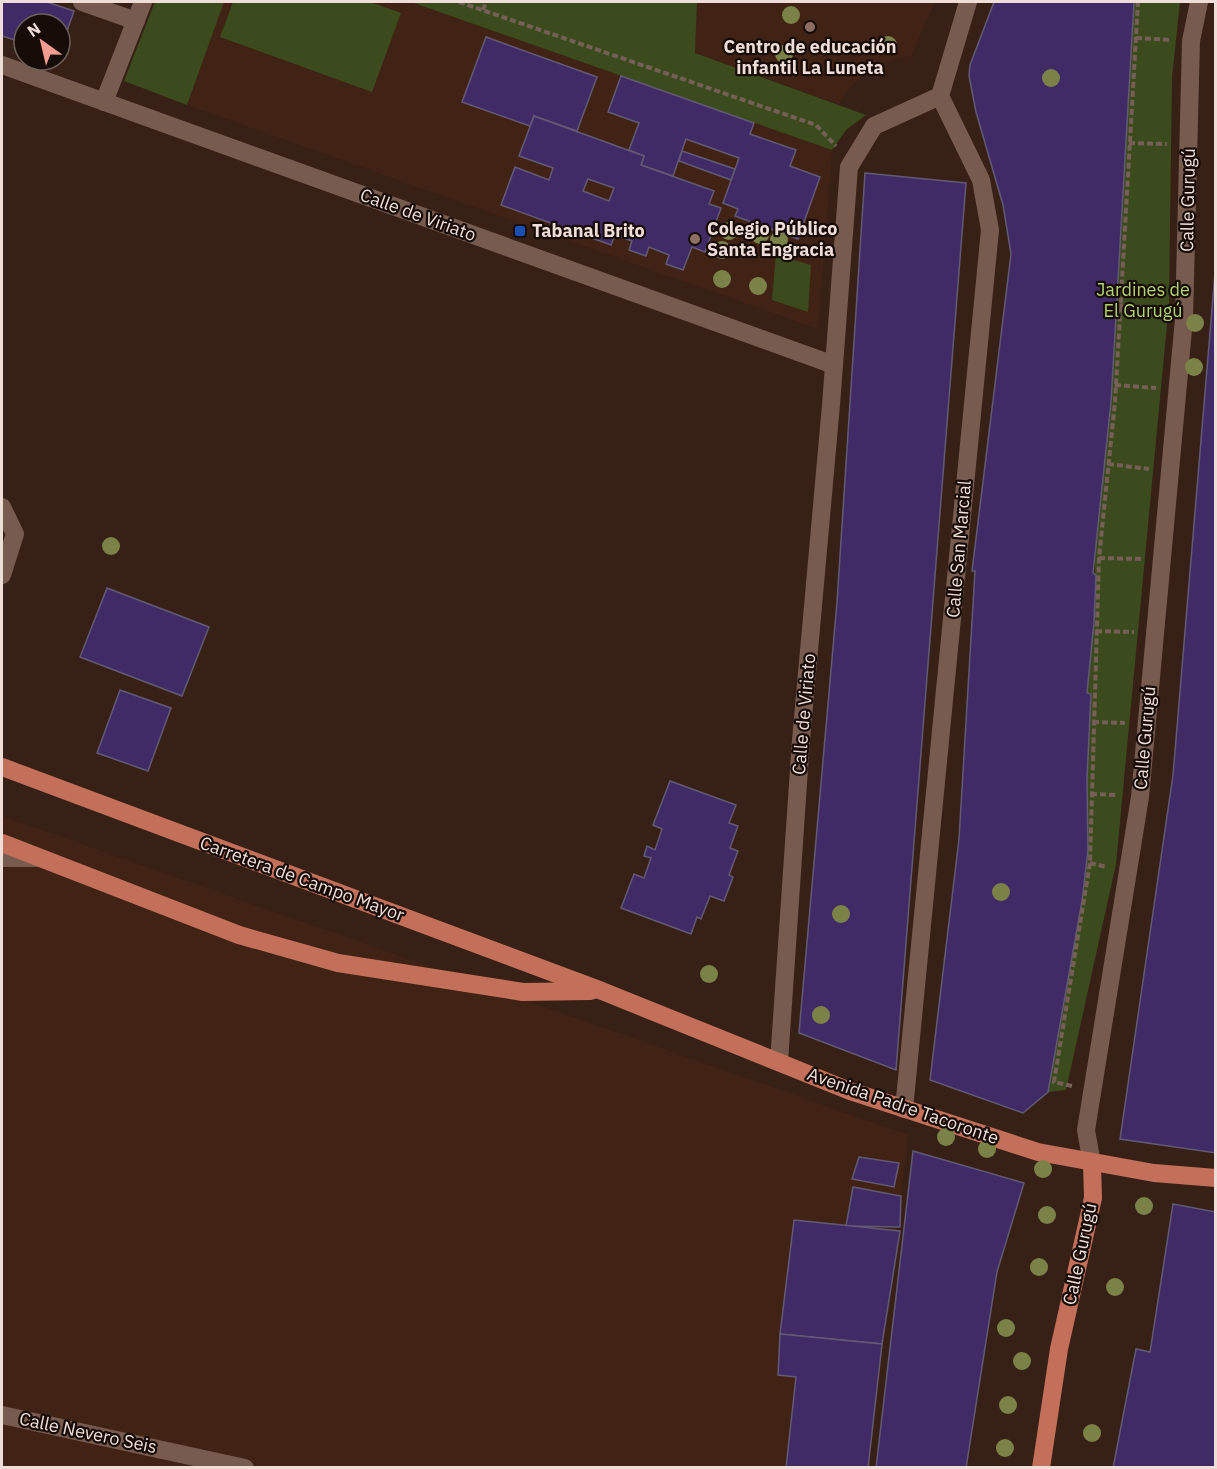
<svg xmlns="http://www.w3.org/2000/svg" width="1217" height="1469" font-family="'IBM Plex Sans',sans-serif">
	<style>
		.built { fill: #412315 }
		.green { fill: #3c4b1d }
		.building { fill: #412b67; stroke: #625a74; stroke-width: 1.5; fill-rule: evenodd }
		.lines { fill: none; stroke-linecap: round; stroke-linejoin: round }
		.path { stroke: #756056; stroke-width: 4; stroke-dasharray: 6 3; stroke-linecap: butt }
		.minor { stroke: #775b4f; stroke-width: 18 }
		.major { stroke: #c36f59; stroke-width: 18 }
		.tree { fill: #7b8248 }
		.education-dot { fill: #8d6e63; stroke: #170c08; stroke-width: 2 }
		.transit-dot { fill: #1a4fb4; stroke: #170c08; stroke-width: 2 }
		.labels { text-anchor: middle; stroke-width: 4.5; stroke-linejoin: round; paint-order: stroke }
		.poi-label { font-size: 18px; font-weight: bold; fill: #efded7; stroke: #170c08; text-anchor: start }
		.street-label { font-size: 18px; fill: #efded7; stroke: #170c08 }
		.park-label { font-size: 18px; fill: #b2d371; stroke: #170c08 }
	</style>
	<rect width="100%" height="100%" fill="#372015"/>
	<g class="built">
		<polygon points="224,2 411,2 832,150 818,329 187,105"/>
		<polygon points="697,2 935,2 911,56 889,61 869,70 851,86 838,104 695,53"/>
		<polygon points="2,816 908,1135 869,1467 2,1467"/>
	</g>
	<g class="green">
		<polygon points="155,2 224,2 187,105 124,81"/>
		<polygon points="233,2 370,2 401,13 372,92 220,37"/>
		<polygon points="411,2 697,2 695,53 866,115 846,130 832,150"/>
		<polygon points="1134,2 1180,2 1172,77 1169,303 1116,864 1066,1090 1048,1092 1088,850 1087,779 1091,694 1087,693 1094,622 1095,548 1111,402"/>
		<polygon points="776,255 811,265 808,312 772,300"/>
	</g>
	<g class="building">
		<polygon points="2,2 47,2 74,11 60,51 60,24 24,24 24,43 2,36"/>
		<polygon points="994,2 1134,2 1111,402 1093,573 1096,575 1094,622 1087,693 1091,694 1087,779 1088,850 1082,901 1048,1092 1023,1113 930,1080 959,839 975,571 972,571 1011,254 1003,205 976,112 969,76 970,65"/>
		<polygon points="486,37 597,77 577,131 534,116 530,126 462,102"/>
		<polygon points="621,76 754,123 750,134 796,150 790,166 820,177 798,239 735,216 738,209 723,203 739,158 686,139 673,176 641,165 644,156 629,150 639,123 608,112"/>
		<path d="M534 116 644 156 641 165 714 191 709 204 721 208 705 252 692 247 683 270 666 264 669 255 649 247 646 256 629 250 632 241 615 235 611 245 501 205 515 167 549 180 553 168 519 156ZM588 179 614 188 609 201 583 191Z"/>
		<polygon points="682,151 735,169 731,180 679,161"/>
		<polygon points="865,173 966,183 896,1070 799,1033 837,602"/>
		<polygon points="1216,261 1216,1153 1120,1139 1173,775"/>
		<polygon points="107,588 209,627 182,696 80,657"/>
		<polygon points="120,690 171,708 148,771 97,753"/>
		<polygon points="670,781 736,805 729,823 738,826 730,848 738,851 729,875 733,877 724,901 710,896 701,919 697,917 691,934 621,908 634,874 644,878 651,858 644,856 647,846 655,850 662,829 653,825"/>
		<polygon points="913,1151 1024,1183 997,1272 966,1468 876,1468"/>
		<polygon points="859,1157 899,1163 894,1187 852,1179"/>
		<polygon points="853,1187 901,1196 900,1227 846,1226"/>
		<polygon points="1173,1204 1216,1212 1216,1468 1113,1468 1136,1349 1150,1352"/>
		<polygon points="794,1220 900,1231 882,1344 780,1334"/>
		<polygon points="780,1334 882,1344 868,1468 786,1468 796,1377 778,1375"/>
	</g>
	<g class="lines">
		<g class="path">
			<polyline points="459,2 816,125 836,146"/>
			<polyline points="483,10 486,2"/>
			<polyline points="1136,38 1171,40"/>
			<polyline points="1129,143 1167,144"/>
			<polyline points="1119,306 1163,308"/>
			<polyline points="1115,385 1156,388"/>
			<polyline points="1108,464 1149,469"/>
			<polyline points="1099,558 1141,559"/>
			<polyline points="1096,631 1134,632"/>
			<polyline points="1093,722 1125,723"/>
			<polyline points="1091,794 1118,795"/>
			<polyline points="1090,863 1107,867"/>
			<polyline points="1072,1086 1054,1082 1090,863 1099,558 1115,402 1138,2"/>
		</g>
		<g class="minor">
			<polyline points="82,2 136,21"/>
			<polyline points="2,65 834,365"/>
			<polyline points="104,102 143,2"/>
			<polyline points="2,507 15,534 2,575"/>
			<polyline points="2,858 39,858"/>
			<polyline points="779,1062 801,740 831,405 849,167 874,126 940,96"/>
			<polyline points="904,1109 990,230 981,180 940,96 968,2"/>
			<polyline points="1092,1164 1086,1130 1140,797 1184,319 1191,41 1199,2"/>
			<polyline points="2,1415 245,1468"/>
		</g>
		<g class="major">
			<polyline points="2,767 602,991 850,1091 1038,1152 1154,1173 1216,1178"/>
			<polyline points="2,843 239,935 338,963 523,992 591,991"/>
			<polyline points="1041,1468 1059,1349 1093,1198 1092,1164"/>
		</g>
	</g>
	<g class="tree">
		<circle cx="791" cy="15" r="9"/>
		<circle cx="888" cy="45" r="9"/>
		<circle cx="784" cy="54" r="9"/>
		<circle cx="1051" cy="78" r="9"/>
		<circle cx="729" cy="231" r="9"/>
		<circle cx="760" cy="235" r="9"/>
		<circle cx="779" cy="240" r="9"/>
		<circle cx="722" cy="250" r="9"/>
		<circle cx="722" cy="279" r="9"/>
		<circle cx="758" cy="286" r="9"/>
		<circle cx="1195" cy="323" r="9"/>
		<circle cx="1194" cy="367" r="9"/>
		<circle cx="111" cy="546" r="9"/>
		<circle cx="1001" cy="892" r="9"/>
		<circle cx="841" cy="914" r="9"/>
		<circle cx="709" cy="974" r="9"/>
		<circle cx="821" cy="1015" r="9"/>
		<circle cx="946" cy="1137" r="9"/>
		<circle cx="987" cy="1149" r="9"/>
		<circle cx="1043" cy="1169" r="9"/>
		<circle cx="1144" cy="1206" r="9"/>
		<circle cx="1047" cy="1215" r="9"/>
		<circle cx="1039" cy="1267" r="9"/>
		<circle cx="1115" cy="1287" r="9"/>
		<circle cx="1006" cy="1328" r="9"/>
		<circle cx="1022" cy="1361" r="9"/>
		<circle cx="1008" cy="1405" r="9"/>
		<circle cx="1092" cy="1433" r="9"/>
		<circle cx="1005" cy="1448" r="9"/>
	</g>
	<g class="education-dot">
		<circle cx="810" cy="27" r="6"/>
		<circle cx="695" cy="239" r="6"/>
	</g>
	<rect class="transit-dot" x="514" y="225" width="12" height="12" rx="3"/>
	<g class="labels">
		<g class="poi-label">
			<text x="810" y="53" text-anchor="middle">Centro de educación<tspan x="810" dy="21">infantil La Luneta</tspan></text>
			<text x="707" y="235">Colegio Público<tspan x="707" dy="21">Santa Engracia</tspan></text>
			<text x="532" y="237">Tabanal Brito</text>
		</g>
		<g class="street-label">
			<text transform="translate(1188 200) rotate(-89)" y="6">Calle Gurugú</text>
			<text transform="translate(418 215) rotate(20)" y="6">Calle de Viriato</text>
			<text transform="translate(959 549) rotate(-85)" y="6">Calle San Marcial</text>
			<text transform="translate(804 714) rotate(-85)" y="6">Calle de Viriato</text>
			<text transform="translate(1145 738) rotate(-85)" y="6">Calle Gurugú</text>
			<text transform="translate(302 879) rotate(20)" y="6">Carretera de Campo Mayor</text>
			<text transform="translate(903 1106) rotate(19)" y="6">Avenida Padre Tacoronte</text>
			<text transform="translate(1080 1254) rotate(-78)" y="6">Calle Gurugú</text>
			<text transform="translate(88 1433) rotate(12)" y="6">Calle Nevero Seis</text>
		</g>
		<g class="park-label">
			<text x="1143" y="296">Jardines de<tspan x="1143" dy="21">El Gurugú</tspan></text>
		</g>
	</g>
	<rect width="1217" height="1469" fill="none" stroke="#efded7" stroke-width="6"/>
	<g transform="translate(42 42) rotate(326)"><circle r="28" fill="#170c08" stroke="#6d605b" stroke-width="1.5"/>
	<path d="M0-4.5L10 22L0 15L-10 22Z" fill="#f59c91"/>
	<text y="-9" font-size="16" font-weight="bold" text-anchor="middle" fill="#efded7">N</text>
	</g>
</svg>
